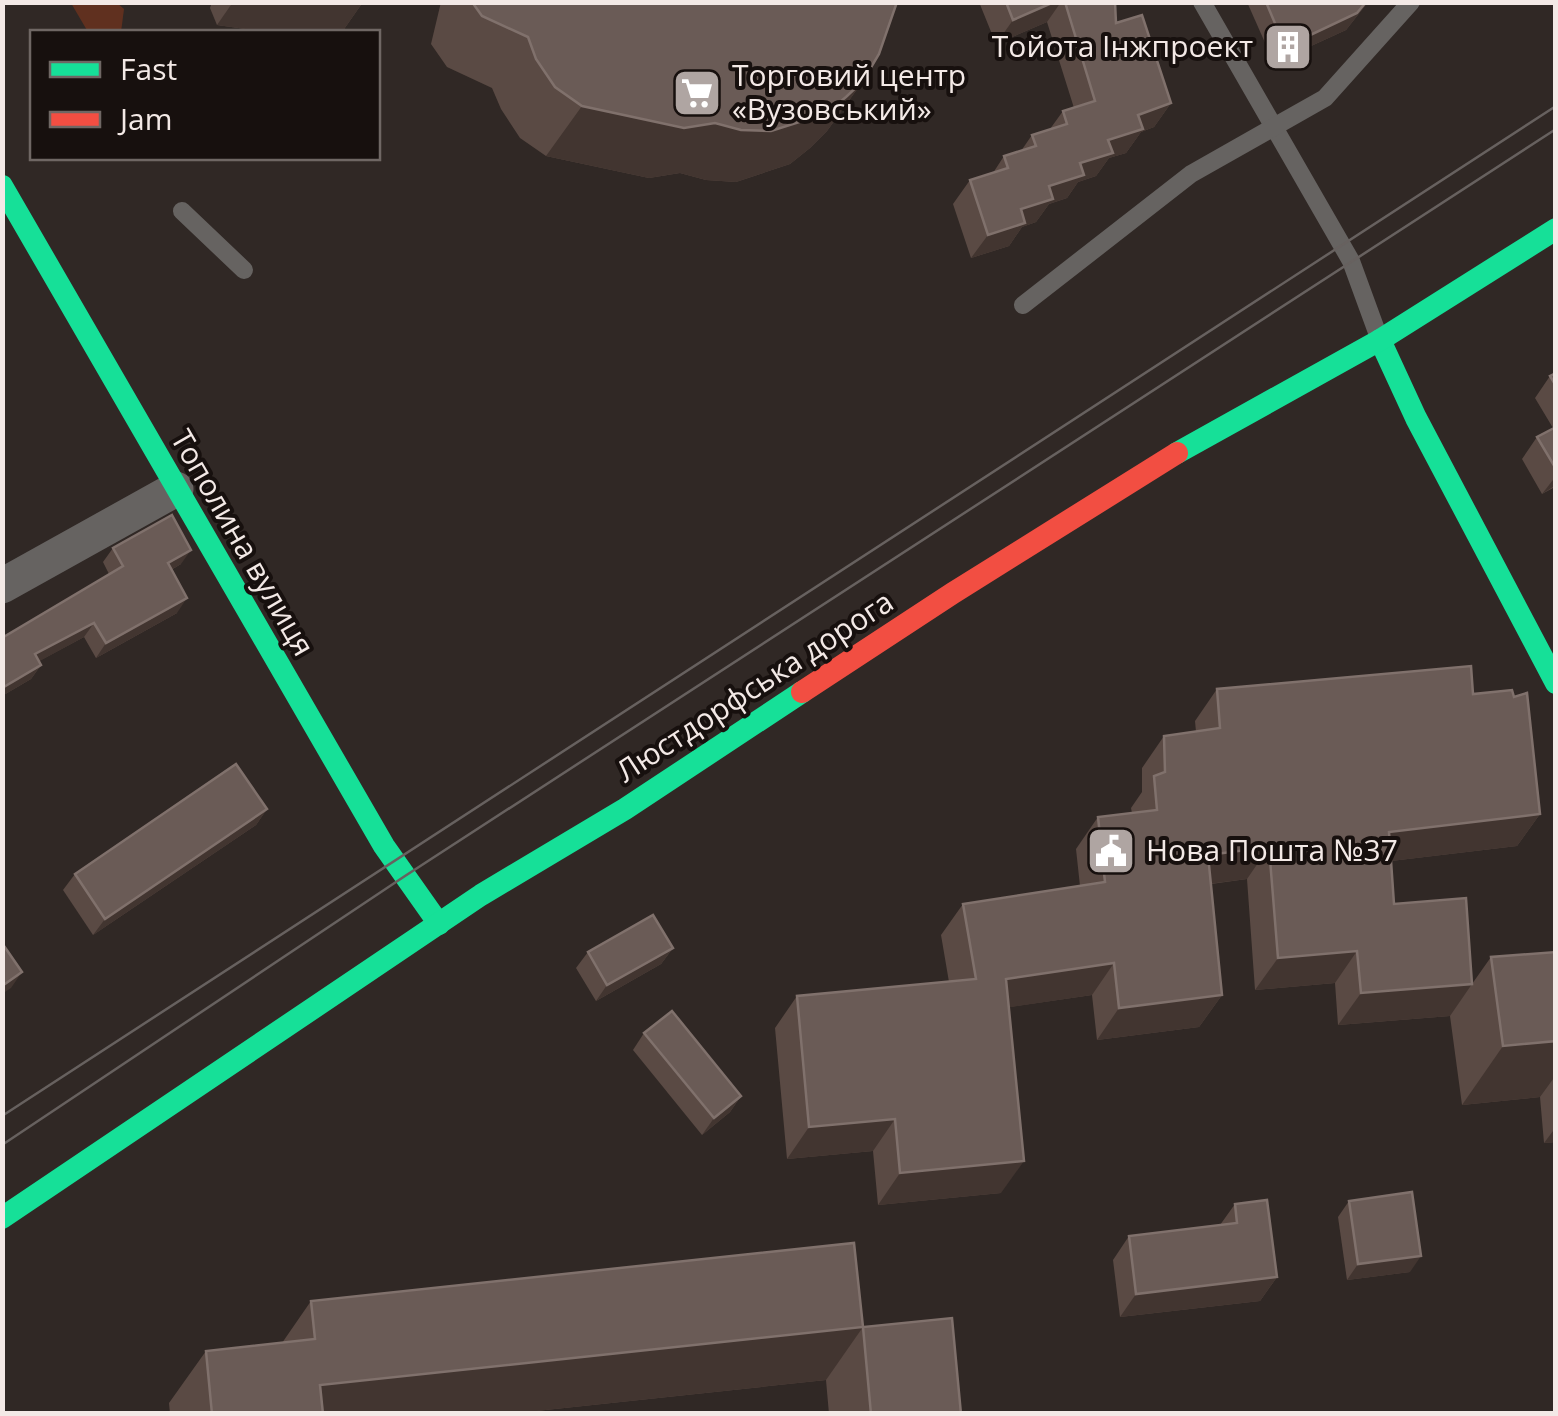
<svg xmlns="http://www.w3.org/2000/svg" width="1558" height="1416" font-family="'Open Sans',sans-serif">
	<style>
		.green { fill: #60301f }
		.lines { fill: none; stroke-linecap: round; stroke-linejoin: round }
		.lane { stroke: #666361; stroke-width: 18 }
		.street { stroke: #666361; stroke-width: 35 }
		.fast { stroke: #16e098; stroke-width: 22 }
		.jam { stroke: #f24e42; stroke-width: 22 }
		.tram { stroke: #67615f; stroke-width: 2.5 }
		.wall { fill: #5a4a44 }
		.shaded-wall { fill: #423530 }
		.building { fill: #6a5b56; stroke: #80716c; stroke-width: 2.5 }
		.labels { text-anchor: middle; stroke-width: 8; stroke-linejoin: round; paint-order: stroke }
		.poi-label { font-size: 30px; fill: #f3e9e6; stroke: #17100e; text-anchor: start }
		.street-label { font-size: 30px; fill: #f3e9e6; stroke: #17100e }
	</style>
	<rect width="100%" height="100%" fill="#302825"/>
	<polygon class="green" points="71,3 117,3 124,9 121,32 88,32"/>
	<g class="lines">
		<g class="lane">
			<polyline points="1202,2 1351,261 1378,335"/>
			<polyline points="182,211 244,270"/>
			<polyline points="1023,305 1191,174 1325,98 1411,2"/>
		</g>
		<polyline class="street" points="2,586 176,489"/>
		<g class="fast">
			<polyline points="2,186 384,846 439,924"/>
			<polyline points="1380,340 1416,418 1556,683"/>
			<polyline points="1177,453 1380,340 1556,229"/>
			<polyline points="2,1218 481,895 625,809 802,692"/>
		</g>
		<polyline class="jam" points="802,692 953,593 1177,453"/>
		<g class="tram">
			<polyline points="2,1116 1556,106"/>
			<polyline points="2,1145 405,876 1556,129"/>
		</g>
	</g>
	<g class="wall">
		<polygon points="212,2 363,2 342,32 266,32 217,25 210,8"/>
		<polygon points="441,2 897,2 863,81 827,131 810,148 790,164 736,182 706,180 680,173 649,178 546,156 520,138 501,109 492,88 447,67 431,44"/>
		<polygon points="979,2 1115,2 1116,23 1171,103 1154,127 1141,132 1126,153 1109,158 1096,176 1078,182 1067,198 1049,204 1036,222 1022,227 1009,246 971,258 953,204 970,180 993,173 1004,156 1021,151 1032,135 1050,129 1063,111 1074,108 1047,22 996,44"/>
		<polygon points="1247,2 1368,2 1346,30 1274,63"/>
		<polygon points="1550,376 1556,386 1556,492 1553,488 1542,494 1522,459 1537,437 1553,428 1535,398"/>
		<polygon points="113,548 181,564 171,570 177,613 96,658 84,637 39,661 41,665 31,679 2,696 109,574 103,562"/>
		<polygon points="1217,689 1473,694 1540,814 1517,846 1391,861 1394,904 1472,984 1491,957 1556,952 1556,1142 1544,1143 1540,1097 1462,1105 1450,1016 1338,1025 1335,983 1255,990 1247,879 1211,884 1222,995 1199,1027 1097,1040 1092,995 1009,1007 1001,1193 878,1205 873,1151 787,1159 775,1028 797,996 949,982 941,935 963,904 1080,886 1076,849 1098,817 1132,813 1131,808 1142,792 1142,768 1164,736 1196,732 1195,721"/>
		<polygon points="267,809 256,825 93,935 63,890 75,874"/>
		<polygon points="673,948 661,964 596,1001 576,968 588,952"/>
		<polygon points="644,1033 741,1096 730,1112 702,1135 633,1050"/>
		<polygon points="1349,1201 1410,1272 1347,1280 1338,1217"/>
		<polygon points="1235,1204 1277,1277 1260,1301 1120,1317 1113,1260 1129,1236 1220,1225"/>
		<polygon points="311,1301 863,1327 961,1414 829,1414 826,1380 508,1414 170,1414 169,1403 206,1351 282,1343"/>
	</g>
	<g class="shaded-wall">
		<polygon points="233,2 363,2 342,32 266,32 217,25"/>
		<polygon points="1054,2 1061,2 1047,22 996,44 1013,20"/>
		<polygon points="1366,2 1368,2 1346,30 1274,63 1285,47"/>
		<polygon points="863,81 827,131 810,148 790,164 736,182 706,180 680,173 649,178 546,156 582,106 715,123"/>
		<polygon points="1171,103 1154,127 1141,132 1126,153 1109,158 1096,176 1078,182 1067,198 1049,204 1036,222 1022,227 1009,246 971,258 988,235 1080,163 1138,115"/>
		<polygon points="1556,476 1556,485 1542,494"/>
		<polygon points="191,550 181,564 157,578 168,563"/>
		<polygon points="187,598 177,613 96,658 106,643"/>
		<polygon points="94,623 84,637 25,669 35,654"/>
		<polygon points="41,665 31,679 2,696 2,688"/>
		<polygon points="267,809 256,825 93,935 105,919"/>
		<polygon points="1540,814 1517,846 1366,864 1389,832"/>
		<polygon points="1269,847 1247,879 1185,887 1208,855"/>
		<polygon points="673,948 661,964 596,1001 607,985"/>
		<polygon points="1357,951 1335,983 1255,990 1278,958"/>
		<polygon points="1114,963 1092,995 984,1011 1006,979"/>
		<polygon points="22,972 11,988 2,994 2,986"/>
		<polygon points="1472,984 1450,1016 1338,1025 1361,993"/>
		<polygon points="1222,995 1199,1027 1097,1040 1119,1008"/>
		<polygon points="1556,1041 1556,1075 1540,1097 1462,1105 1503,1046"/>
		<polygon points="741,1096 730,1112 702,1135 714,1118"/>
		<polygon points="895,1119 873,1151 787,1159 809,1127"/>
		<polygon points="1556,1127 1556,1142 1544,1143"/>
		<polygon points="1024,1161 1001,1193 878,1205 900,1173"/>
		<polygon points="1421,1256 1410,1272 1347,1280 1358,1264"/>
		<polygon points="1277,1277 1260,1301 1120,1317 1136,1294"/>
		<polygon points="863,1327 826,1380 508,1414 300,1414 320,1385"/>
	</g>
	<g class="building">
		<polygon points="472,2 897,2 879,54 863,81 846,97 825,114 771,131 741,130 715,123 684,128 582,106 555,87 536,59 528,37 482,16"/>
		<polygon points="1006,2 1054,2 1013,20"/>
		<polygon points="1065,2 1115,2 1116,23 1142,15 1171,103 1138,115 1143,129 1108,140 1113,153 1080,163 1084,175 1049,186 1053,199 1021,209 1025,223 988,235 970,180 1008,168 1004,156 1036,146 1032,135 1067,124 1063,111 1095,101"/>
		<polygon points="1266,2 1366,2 1357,13 1285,47"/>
		<polygon points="1556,373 1556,386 1550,376"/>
		<polygon points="1556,427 1556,469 1537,437"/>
		<polygon points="172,515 191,550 168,563 187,598 106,643 94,623 35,654 41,665 2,688 2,638 123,566 113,548"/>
		<polygon points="1471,666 1473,694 1512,690 1514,697 1527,693 1540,814 1389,832 1394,904 1466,898 1472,984 1361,993 1357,951 1278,958 1269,847 1208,855 1222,995 1119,1008 1114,963 1006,979 1024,1161 900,1173 895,1119 809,1127 797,996 976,979 963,904 1105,882 1098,817 1157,810 1154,776 1165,772 1164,736 1220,728 1217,689"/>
		<polygon points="236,764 267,809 105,919 75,874"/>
		<polygon points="653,915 673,948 607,985 588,952"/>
		<polygon points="2,943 22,972 2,986"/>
		<polygon points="1556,952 1556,1041 1503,1046 1491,957"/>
		<polygon points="672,1011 741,1096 714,1118 644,1033"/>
		<polygon points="1412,1192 1421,1256 1358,1264 1349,1201"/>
		<polygon points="1267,1200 1277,1277 1136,1294 1129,1236 1237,1223 1235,1204"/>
		<polygon points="854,1243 863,1327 320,1385 323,1414 212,1414 206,1351 315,1339 311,1301"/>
		<polygon points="952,1318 961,1414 871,1414 863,1327"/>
	</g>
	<defs>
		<g id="building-square" transform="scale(2.5)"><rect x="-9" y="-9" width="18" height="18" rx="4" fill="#afa5a2" stroke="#17100e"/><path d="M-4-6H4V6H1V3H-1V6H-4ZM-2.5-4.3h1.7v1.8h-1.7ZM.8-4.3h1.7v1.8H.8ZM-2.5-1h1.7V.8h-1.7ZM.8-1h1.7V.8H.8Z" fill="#fff"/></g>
		<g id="supermarket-square" transform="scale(2.5)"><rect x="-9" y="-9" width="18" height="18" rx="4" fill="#afa5a2" stroke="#17100e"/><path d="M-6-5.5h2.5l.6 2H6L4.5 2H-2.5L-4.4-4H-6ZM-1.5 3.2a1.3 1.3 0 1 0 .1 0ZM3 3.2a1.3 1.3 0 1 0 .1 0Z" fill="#fff"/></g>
		<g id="civic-square" transform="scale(2.5)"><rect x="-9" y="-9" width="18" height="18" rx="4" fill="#afa5a2" stroke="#17100e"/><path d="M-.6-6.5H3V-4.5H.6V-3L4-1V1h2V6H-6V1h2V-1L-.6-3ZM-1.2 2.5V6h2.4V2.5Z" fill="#fff"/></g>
	</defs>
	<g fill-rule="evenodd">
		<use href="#building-square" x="1288" y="47"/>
		<use href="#supermarket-square" x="697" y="93"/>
		<use href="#civic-square" x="1111" y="851"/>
	</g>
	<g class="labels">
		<g class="poi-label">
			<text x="1253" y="57" text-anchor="end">Тойота Інжпроект</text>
			<text x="732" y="86">Торговий центр<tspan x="732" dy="34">«Вузовський»</tspan></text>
			<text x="1146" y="861">Нова Пошта №37</text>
		</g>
		<g class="street-label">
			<text transform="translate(242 543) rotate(60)" y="10">Тополина вулиця</text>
			<text transform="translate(755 687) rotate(-33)" y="10">Люстдорфська дорога</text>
		</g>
	</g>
	<rect width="1558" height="1416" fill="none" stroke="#f3e9e6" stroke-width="10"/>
	<rect x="30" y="30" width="350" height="130" fill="#17100e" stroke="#6f6764" stroke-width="2.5"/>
	<rect x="50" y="62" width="50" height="15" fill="#16e098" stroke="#6f6764" stroke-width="2.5"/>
	<text x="120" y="80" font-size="30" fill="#f3e9e6">Fast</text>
	<rect x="50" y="112" width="50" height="15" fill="#f24e42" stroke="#6f6764" stroke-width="2.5"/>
	<text x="120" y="130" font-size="30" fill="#f3e9e6">Jam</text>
</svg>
